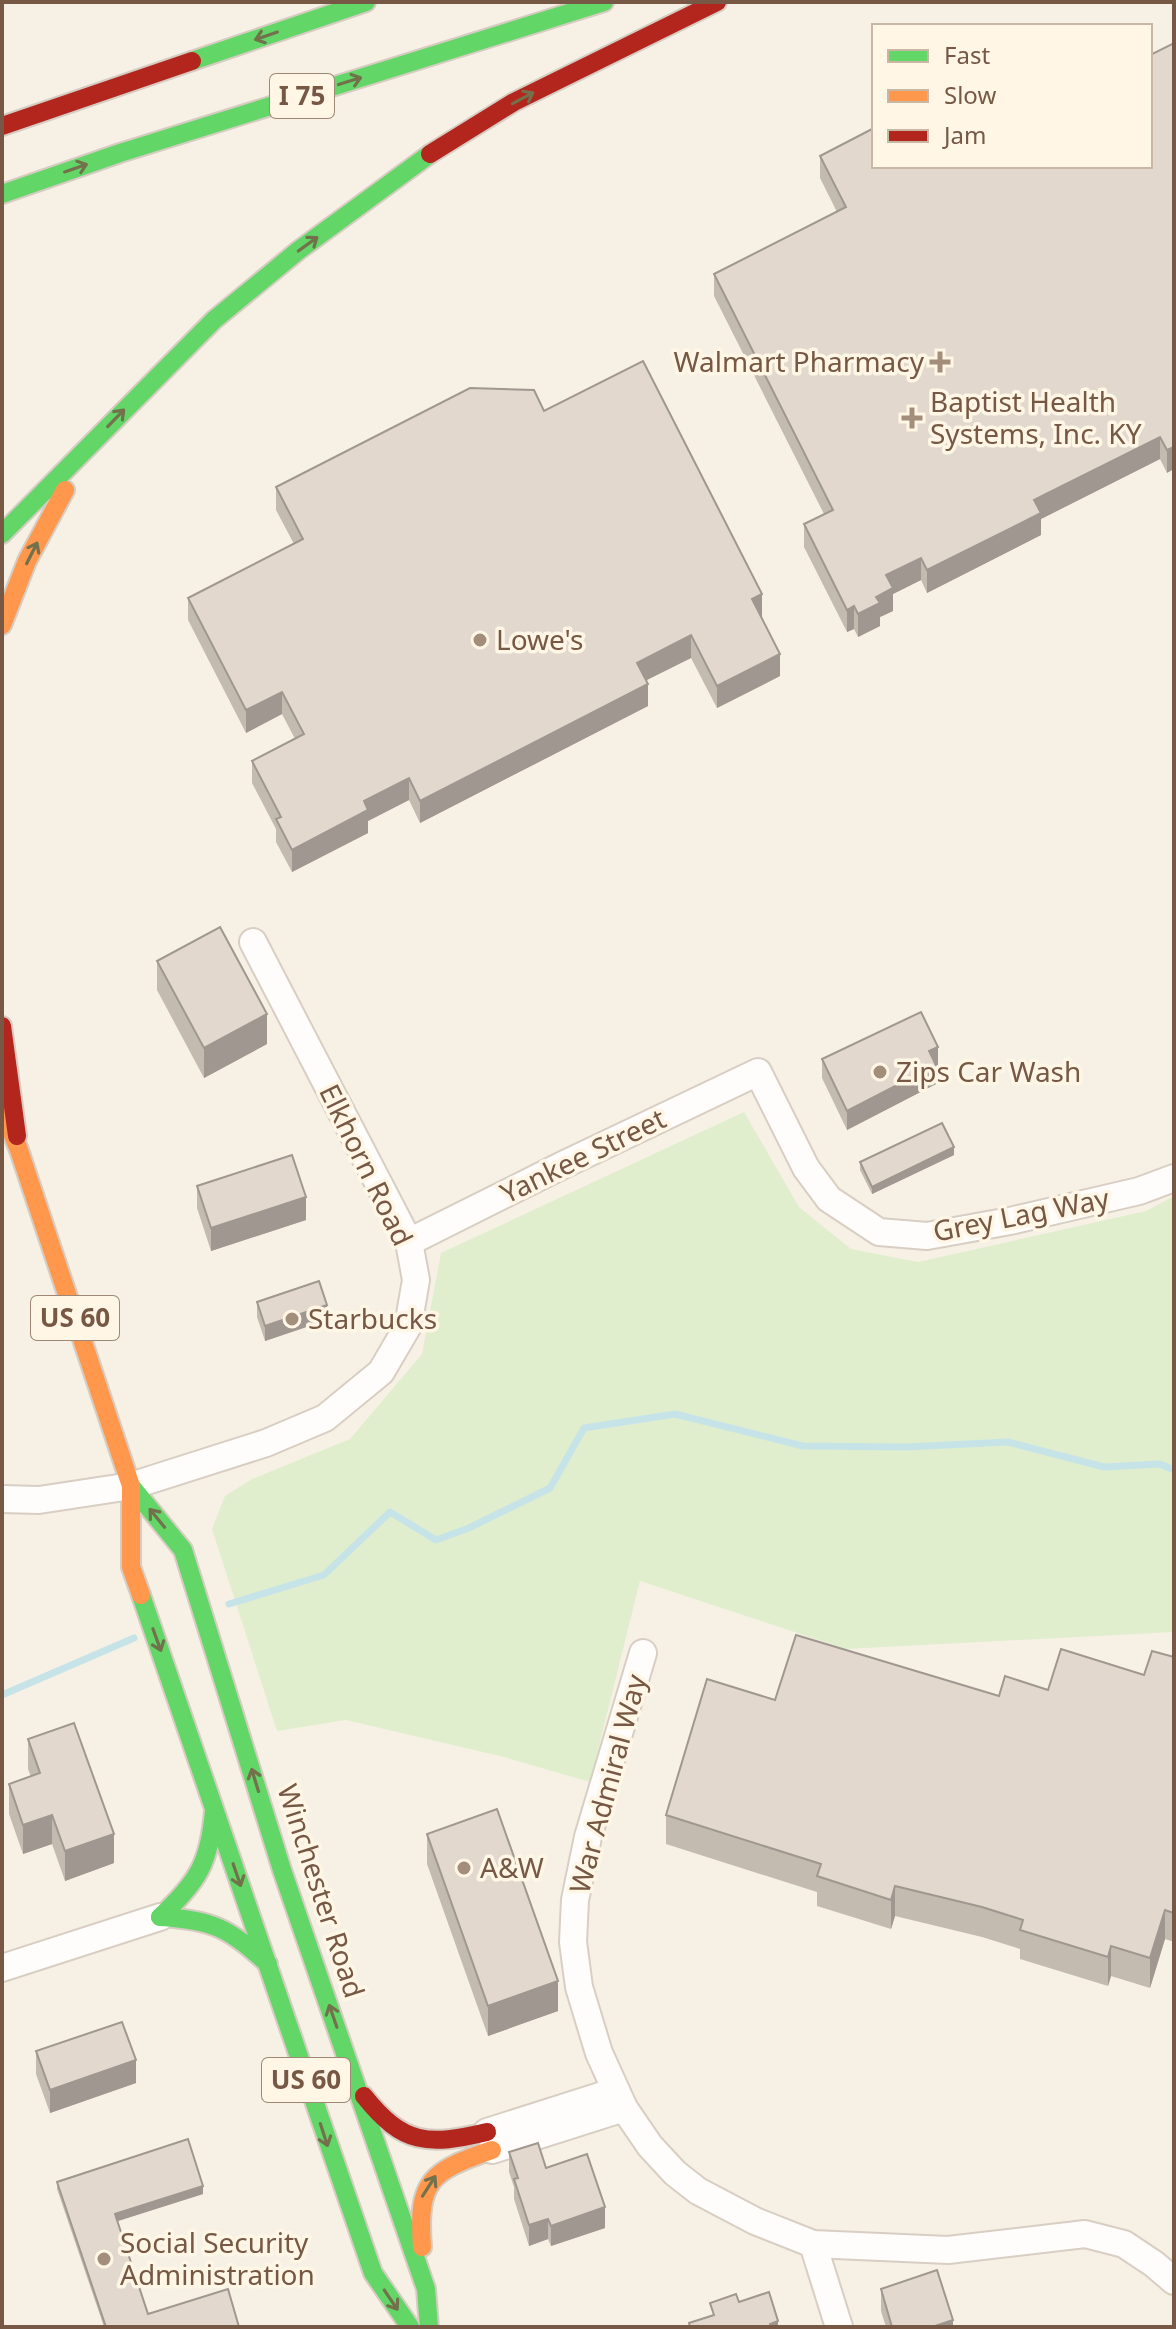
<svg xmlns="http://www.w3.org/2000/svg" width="1176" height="2329" font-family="'Noto Sans',sans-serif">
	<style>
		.green { fill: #e0eece }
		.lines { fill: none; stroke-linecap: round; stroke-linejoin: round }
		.stream { stroke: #c6e4e8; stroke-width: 7 }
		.street-casing { stroke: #d8cec3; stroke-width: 30 }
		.fast-casing { stroke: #d6ccc2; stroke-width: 22 }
		.slow-casing { stroke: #d6ccc2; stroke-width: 22 }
		.jam-casing { stroke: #d6ccc2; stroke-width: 22 }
		.street { stroke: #fefdfb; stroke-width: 26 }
		.fast { stroke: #63d668; stroke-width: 18 }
		.slow { stroke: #ff974d; stroke-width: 18 }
		.jam { stroke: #b3261e; stroke-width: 18 }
		.wall { fill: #c3bab0 }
		.shaded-wall { fill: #9f9790 }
		.building { fill: #e3d8cd; stroke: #9f9790; stroke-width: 2 }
		.oneway { stroke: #72714b }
		.poi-dot { fill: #a38e7c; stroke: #fff6e6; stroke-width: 3 }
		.labels { text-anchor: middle; stroke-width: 7; stroke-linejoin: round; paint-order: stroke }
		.shield { fill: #fff6e6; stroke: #9f8775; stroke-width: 2 }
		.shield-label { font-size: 26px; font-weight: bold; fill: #765844 }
		.poi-label { font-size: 28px; fill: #765844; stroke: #fff6e6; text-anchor: start }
		.street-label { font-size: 28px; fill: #765844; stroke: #fff6e6 }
	</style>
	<rect width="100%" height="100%" fill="#f7f1e5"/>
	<polygon class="green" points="744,1112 799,1207 851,1249 918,1262 1146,1211 1174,1196 1174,1632 846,1649 640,1581 590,1782 504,1757 346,1720 277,1731 212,1529 225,1496 252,1479 350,1439 422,1354 441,1253"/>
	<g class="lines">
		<g class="stream">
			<polyline points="229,1604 324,1575 390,1512 436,1540 469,1528 550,1488 584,1428 675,1414 803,1446 906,1447 1008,1442 1104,1467 1160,1464 1174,1470"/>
			<polyline points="2,1695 134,1638"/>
		</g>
		<g class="street-casing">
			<g id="street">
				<polyline points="409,1242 563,1165 758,1072 806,1168 829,1199 879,1232 927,1236 1010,1221 1139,1191 1174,1178"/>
				<polyline points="2,1499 39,1500 131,1486 266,1443 325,1418 381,1372 408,1326 416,1280 409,1242 253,942"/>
				<polyline points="643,1653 588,1837 575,1900 573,1942 579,1987 599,2053 624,2108 650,2146 675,2173 698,2191 755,2221 813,2244 948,2250 1085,2234 1124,2244 1154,2264 1174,2281"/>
				<polyline points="2,1968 160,1917"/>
				<polyline points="487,2132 616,2091"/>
				<polyline points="492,2150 624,2108"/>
				<polyline points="813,2244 839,2327"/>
			</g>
		</g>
		<g class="fast-casing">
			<g id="fast">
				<polyline points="192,61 366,2"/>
				<polyline points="2,194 120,153 604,2"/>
				<polyline points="2,534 214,320 299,250 430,154"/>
				<polyline points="131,1486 183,1550 282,1870 426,2289 429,2327"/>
				<polyline points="141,1595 373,2273 410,2327"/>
				<path d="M160 1917C198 1882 210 1862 214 1810"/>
				<path d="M160 1917C214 1920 228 1928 268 1964"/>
			</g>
		</g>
		<g class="slow-casing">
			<g id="slow">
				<polyline points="2,625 27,561 65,490"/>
				<polyline points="2,1108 19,1150 131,1486 131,1567 141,1595"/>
				<path d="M422 2247C417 2180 431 2171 492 2150"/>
			</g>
		</g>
		<g class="jam-casing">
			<g id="jam">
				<polyline points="2,126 192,61"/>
				<polyline points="430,154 514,102 717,2"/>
				<polyline points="2,1026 17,1136"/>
				<path d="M364 2096C403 2145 428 2146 487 2132"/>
			</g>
		</g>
		<use href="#street" class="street"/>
		<use href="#fast" class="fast"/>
		<use href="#slow" class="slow"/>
		<use href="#jam" class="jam"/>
	</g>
	<g class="wall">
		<polygon points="1174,43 1167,473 1160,459 1041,519 1041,535 927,593 921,580 893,594 893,611 880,617 880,626 858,637 854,629 847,632 804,547 804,524 824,514 714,296 714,274 837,212 820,178 820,156 1150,166"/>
		<polygon points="544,411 762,616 761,617 780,676 717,708 691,658 646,680 648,706 420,823 409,800 368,821 368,833 292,872 276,842 276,829 252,783 252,761 295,739 282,714 246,733 188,620 188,598 294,544 276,510 276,487"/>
		<polygon points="157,961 267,1044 204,1078 157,990"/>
		<polygon points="822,1059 938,1066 936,1067 936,1084 847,1130 822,1078"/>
		<polygon points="954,1155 872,1194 860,1170 860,1162"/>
		<polygon points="197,1186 306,1220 211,1251 197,1208"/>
		<polygon points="257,1302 327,1320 265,1341 257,1317"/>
		<polygon points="1174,1657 1174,1942 1165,1939 1150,1988 1111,1976 1108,1986 1020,1959 1020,1949 982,1937 895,1916 891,1929 817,1906 817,1892 666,1844 666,1815 775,1700 999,1696 1048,1690 1144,1675"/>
		<polygon points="28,1739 114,1863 65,1881 52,1844 23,1854 9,1814 9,1784 31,1777 28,1769"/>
		<polygon points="427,1834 558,2011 488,2036 427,1864"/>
		<polygon points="36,2051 136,2083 50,2113 36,2074"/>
		<polygon points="509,2152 546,2168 605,2228 551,2246 548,2239 529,2246 514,2199 514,2187 509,2172"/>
		<polygon points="57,2182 203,2194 117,2221 148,2314 239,2327 104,2327 57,2189"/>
		<polygon points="881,2289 953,2327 886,2327 881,2311"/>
	</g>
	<g class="shaded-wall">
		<polygon points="1160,437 1160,459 1041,519 1041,535 927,593 927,570 1034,500"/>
		<polygon points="1174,447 1174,469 1167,473 1167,450"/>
		<polygon points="921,558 921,580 893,594 893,611 880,617 880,626 858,637 858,614 876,597 886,575"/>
		<polygon points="762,594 762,616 752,621 752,599"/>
		<polygon points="854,606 854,629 847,632 847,610"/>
		<polygon points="691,635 691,658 637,685 637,663"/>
		<polygon points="780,654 780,676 717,708 717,686"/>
		<polygon points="648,684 648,706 420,823 420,801"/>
		<polygon points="282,692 282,714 246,733 246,710"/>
		<polygon points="409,778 409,800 368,821 368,833 292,872 292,850 364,801"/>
		<polygon points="267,1014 267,1044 204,1078 204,1048"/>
		<polygon points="938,1047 938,1066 936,1067 936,1084 847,1130 847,1111 929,1051"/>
		<polygon points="954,1147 954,1155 872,1194 872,1187"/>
		<polygon points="306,1197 306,1220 211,1251 211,1228"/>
		<polygon points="327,1305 327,1320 265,1341 265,1326"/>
		<polygon points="52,1815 52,1844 23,1854 23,1825"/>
		<polygon points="114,1834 114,1863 65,1881 65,1851"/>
		<polygon points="895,1886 895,1916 891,1929 891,1900"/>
		<polygon points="1165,1910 1165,1939 1150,1988 1150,1958"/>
		<polygon points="1111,1946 1111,1976 1108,1986 1108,1957"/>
		<polygon points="558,1981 558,2011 488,2036 488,2006"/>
		<polygon points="136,2060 136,2083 50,2113 50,2090"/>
		<polygon points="203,2186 203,2194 115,2222 115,2214"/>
		<polygon points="605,2207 605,2228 551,2246 551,2226"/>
		<polygon points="548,2219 548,2239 529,2246 529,2225"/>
		<polygon points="953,2320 953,2327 932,2327"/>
		<polygon points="778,2321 778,2327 770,2327 770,2324"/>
	</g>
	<g class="building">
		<polygon points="1174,43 1174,447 1167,450 1160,437 1034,500 1041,513 927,570 921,558 886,575 893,588 876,597 880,603 858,614 854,606 847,610 804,524 833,510 714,274 846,207 820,156 874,128 874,166 1150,166 1150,55"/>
		<polygon points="643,361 762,594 752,599 780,654 717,686 691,635 637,663 648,684 420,801 409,778 364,801 368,810 292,850 276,819 281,817 252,761 304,734 282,692 246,710 188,598 303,539 276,487 470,388 534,390 544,411"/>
		<polygon points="220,927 267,1014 204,1048 157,961"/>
		<polygon points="921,1012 938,1047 929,1051 936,1065 847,1111 822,1059"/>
		<polygon points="942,1123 954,1147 872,1187 860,1162"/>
		<polygon points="292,1155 306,1197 211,1228 197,1186"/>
		<polygon points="319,1281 327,1305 265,1326 257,1302"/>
		<polygon points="796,1635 999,1696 1005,1676 1048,1690 1061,1649 1144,1675 1152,1651 1174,1657 1174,1913 1165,1910 1150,1958 1111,1946 1108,1957 1020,1930 1023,1920 982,1907 895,1886 891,1900 817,1876 821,1864 666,1815 707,1679 775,1700"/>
		<polygon points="74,1723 114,1834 65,1851 52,1815 23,1825 9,1784 40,1773 28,1739"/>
		<polygon points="497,1809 558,1981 488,2006 427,1834"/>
		<polygon points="122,2022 136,2060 50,2090 36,2051"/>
		<polygon points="188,2139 203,2186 115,2214 148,2314 228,2289 239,2327 106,2327 57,2182"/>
		<polygon points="538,2143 546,2168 587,2154 605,2207 551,2226 548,2219 529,2225 514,2179 518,2178 509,2152"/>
		<polygon points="937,2270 953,2320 932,2327 892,2327 881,2289"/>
		<polygon points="769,2292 778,2321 770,2324 771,2327 690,2327 689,2323 714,2315 710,2303 736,2294 739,2302"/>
	</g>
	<defs><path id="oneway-shaft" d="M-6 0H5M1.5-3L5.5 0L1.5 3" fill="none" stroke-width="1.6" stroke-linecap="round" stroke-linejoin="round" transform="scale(2)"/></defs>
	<g class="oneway">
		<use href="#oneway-shaft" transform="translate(266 36) rotate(161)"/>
		<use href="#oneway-shaft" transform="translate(350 81) rotate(-17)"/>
		<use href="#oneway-shaft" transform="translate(523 98) rotate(-28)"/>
		<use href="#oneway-shaft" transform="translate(76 168) rotate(-19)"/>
		<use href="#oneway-shaft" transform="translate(308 244) rotate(-36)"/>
		<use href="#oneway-shaft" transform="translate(116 418) rotate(-46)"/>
		<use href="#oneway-shaft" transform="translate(32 553) rotate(-63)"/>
		<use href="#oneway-shaft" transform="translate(157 1518) rotate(-129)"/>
		<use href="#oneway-shaft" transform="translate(157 1640) rotate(70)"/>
		<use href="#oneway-shaft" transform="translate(255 1780) rotate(-107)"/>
		<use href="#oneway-shaft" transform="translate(237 1875) rotate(71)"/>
		<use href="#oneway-shaft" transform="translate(333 2016) rotate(-109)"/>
		<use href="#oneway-shaft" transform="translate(324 2135) rotate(72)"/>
		<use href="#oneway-shaft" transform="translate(429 2186) rotate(-57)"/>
		<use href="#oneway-shaft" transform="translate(391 2300) rotate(56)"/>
	</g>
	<g class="poi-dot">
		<path d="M936 350h8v8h8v8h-8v8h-8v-8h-8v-8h8z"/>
		<path d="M908 406h8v8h8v8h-8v8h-8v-8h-8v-8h8z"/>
		<circle cx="480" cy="640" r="8"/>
		<circle cx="880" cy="1072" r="8"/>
		<circle cx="292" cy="1319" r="8"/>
		<circle cx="464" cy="1868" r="8"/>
		<circle cx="104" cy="2259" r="8"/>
	</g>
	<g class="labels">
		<g class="shield">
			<rect x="270" y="74" width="64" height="44" rx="6"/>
			<rect x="31" y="1296" width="88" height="44" rx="6"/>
			<rect x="262" y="2058" width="88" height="44" rx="6"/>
		</g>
		<g class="shield-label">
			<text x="302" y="105">I 75</text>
			<text x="75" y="1327">US 60</text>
			<text x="306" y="2089">US 60</text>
		</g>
		<g class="poi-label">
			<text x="924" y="372" text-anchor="end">Walmart Pharmacy</text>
			<text x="930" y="412">Baptist Health<tspan x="930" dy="32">Systems, Inc. KY</tspan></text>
			<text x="496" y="650">Lowe's</text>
			<text x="896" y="1082">Zips Car Wash</text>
			<text x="308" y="1329">Starbucks</text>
			<text x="480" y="1878">A&amp;W</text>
			<text x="120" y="2253">Social Security<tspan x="120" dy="32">Administration</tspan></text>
		</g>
		<g class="street-label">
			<text transform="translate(583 1156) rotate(-26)" y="10">Yankee Street</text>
			<text transform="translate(366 1165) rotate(64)" y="10">Elkhorn Road</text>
			<text transform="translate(1021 1215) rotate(-11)" y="10">Grey Lag Way</text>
			<text transform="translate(608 1784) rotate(-75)" y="10">War Admiral Way</text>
			<text transform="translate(321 1891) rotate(72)" y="10">Winchester Road</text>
		</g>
	</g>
	<rect width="1176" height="2329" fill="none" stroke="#765844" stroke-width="8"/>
	<rect x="872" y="24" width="280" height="144" fill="#fff6e6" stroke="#c8b7a5" stroke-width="2"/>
	<rect x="888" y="50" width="40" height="12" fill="#63d668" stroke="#c8b7a5" stroke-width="2"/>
	<text x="944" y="64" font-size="24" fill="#765844">Fast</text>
	<rect x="888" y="90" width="40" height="12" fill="#ff974d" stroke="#c8b7a5" stroke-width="2"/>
	<text x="944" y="104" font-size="24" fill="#765844">Slow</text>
	<rect x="888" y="130" width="40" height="12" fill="#b3261e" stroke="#c8b7a5" stroke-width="2"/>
	<text x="944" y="144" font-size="24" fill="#765844">Jam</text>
</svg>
